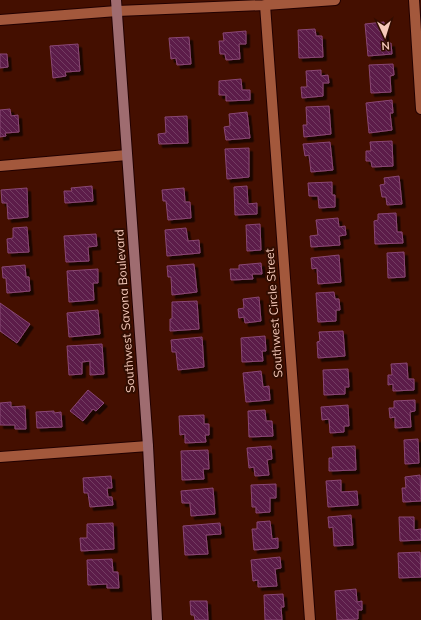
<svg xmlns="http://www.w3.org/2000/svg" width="421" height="620" font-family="Mulish,sans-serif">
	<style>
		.building { fill: url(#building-back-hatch); stroke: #8a4774; filter: url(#shadow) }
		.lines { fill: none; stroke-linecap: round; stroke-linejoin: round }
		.street-casing { stroke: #220100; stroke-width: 12 }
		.secondary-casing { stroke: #220100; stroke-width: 12 }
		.street { stroke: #a3583c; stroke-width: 10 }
		.secondary { stroke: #9f6c70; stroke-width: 10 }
		.labels { text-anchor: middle; stroke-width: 4; stroke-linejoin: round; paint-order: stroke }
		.street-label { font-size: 12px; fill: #f5c9ba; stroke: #320d01 }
	</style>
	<defs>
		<pattern id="building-back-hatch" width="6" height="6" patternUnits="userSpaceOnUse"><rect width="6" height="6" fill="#5b1d4a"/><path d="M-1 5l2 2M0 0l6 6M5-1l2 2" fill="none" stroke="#733c62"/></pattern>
		<filter id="shadow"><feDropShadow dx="3.5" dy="3.5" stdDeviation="0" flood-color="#0009"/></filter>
	</defs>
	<rect width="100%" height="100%" fill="#440f00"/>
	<g class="building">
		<polygon points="384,22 386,44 391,43 392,54 368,56 365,24"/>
		<polygon points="315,29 316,36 322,36 323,57 299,58 298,30"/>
		<polygon points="246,31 246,44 239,44 240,59 226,60 225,54 220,54 219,41 224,41 223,33"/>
		<polygon points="189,37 191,64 177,65 176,58 171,59 169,38"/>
		<polygon points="78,44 80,71 65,72 66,76 53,78 50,46"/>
		<polygon points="0,54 7,54 8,67 0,68"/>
		<polygon points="393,64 394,75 390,76 391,92 371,93 369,65"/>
		<polygon points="321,70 321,76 328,75 329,83 323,83 323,96 302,98 301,87 307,87 306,71"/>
		<polygon points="241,79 242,90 250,90 250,100 226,101 226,95 219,95 219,81"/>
		<polygon points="392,100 393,113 390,113 392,130 369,133 366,103"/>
		<polygon points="329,106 331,134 304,137 303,125 307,125 306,107"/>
		<polygon points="10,109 11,116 18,115 19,132 5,133 6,136 0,137 0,110"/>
		<polygon points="247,112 250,138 226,140 224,127 230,126 229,114"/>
		<polygon points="187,116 188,143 159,144 158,134 166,133 165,117"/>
		<polygon points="392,141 393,166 372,167 371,161 366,161 366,151 371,151 370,142"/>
		<polygon points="330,142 333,170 311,172 309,155 305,156 303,144"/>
		<polygon points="249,148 249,177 227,179 225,149"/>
		<polygon points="399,176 402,204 387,205 386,197 382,197 380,185 385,184 384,178"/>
		<polygon points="332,182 332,195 335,195 335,207 319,208 318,196 309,196 308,183"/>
		<polygon points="92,186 93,201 65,203 64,191 72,191 71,188"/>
		<polygon points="247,186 248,204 257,203 257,214 235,215 234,187"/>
		<polygon points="27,188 28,217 8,219 7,203 2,203 1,190"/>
		<polygon points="184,188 185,202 190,202 191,218 168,220 166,201 163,201 162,190"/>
		<polygon points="396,213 397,232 402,232 403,243 375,244 374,221 378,220 378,214"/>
		<polygon points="338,218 339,227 345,226 346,235 339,236 340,245 311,247 310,236 318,235 316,220"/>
		<polygon points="260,224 261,250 247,251 246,225"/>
		<polygon points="27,227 29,252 8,253 7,239 13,238 13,228"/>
		<polygon points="186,228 188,241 199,240 200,253 167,256 165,230"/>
		<polygon points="96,234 97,246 88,247 89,261 66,262 64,236"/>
		<polygon points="404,252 405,277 388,278 387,253"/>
		<polygon points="339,255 341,282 318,284 317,268 312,269 311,258"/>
		<polygon points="261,263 262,274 252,274 253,279 231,280 230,269 239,269 239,265"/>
		<polygon points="194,264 197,292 172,295 171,277 168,277 167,266"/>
		<polygon points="25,265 26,277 29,277 30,291 7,293 6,278 3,278 2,267"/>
		<polygon points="98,269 98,283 93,283 94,300 69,302 67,271"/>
		<polygon points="334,292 335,299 339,299 340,310 336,310 336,321 318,322 316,293"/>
		<polygon points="259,297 261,321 245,323 244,317 239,318 238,309 244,308 243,299"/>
		<polygon points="197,301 199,329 170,331 170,319 172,319 172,302"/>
		<polygon points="0,303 30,324 17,343 0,331"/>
		<polygon points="98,310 100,334 69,337 67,313"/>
		<polygon points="343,331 345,356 318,358 317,342 320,341 319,332"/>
		<polygon points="265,336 266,351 262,351 263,361 242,362 241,338"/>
		<polygon points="202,337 204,367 178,370 176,352 172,352 171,340"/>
		<polygon points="102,344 104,374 90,375 90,361 82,362 82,374 69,375 67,346"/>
		<polygon points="407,363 408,379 414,379 414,390 393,391 393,384 388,385 388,375 392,375 391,364"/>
		<polygon points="348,369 349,387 345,387 345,394 324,395 323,370"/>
		<polygon points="261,371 263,387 269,386 270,400 246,402 243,373"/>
		<polygon points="88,390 104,403 96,411 93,409 83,421 70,411"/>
		<polygon points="415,400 415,411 410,412 411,427 395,428 395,417 390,418 389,408 394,408 394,401"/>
		<polygon points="11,402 11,407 25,406 26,429 15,429 15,425 0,425 0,403"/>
		<polygon points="348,405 349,426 344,426 344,432 330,433 329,419 322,420 321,407"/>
		<polygon points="265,410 266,421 272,421 273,436 249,437 248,411"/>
		<polygon points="54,411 54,413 61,412 62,427 37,428 36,412"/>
		<polygon points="204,415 204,424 209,424 209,435 205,435 206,442 185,443 185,434 180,435 179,416"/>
		<polygon points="418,439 419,463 405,464 404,440"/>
		<polygon points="271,446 272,459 267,460 269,475 255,476 254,467 249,468 247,448"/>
		<polygon points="355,446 356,470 329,471 329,458 333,458 332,447"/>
		<polygon points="208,450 209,469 203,469 204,479 182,480 181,451"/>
		<polygon points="420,475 421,501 403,502 402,488 406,488 405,477"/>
		<polygon points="111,476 112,488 107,488 108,497 112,497 113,505 90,507 88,493 84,493 83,478"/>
		<polygon points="341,480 341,492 357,491 358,505 328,507 326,481"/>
		<polygon points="276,484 276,498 270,498 270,512 256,513 256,507 252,507 251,485"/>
		<polygon points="213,488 215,514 191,516 190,503 182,503 181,491"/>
		<polygon points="351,515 353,545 334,546 333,527 329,528 328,517"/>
		<polygon points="399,517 414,517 414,530 421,529 421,540 400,541"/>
		<polygon points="270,521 272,539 278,538 278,548 254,550 252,529 257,529 257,522"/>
		<polygon points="113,523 114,549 81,551 80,538 87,538 87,524"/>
		<polygon points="220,523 221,534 206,535 208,554 185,555 183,526"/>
		<polygon points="420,552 421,577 399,578 398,553"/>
		<polygon points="280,557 281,568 275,569 277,586 258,587 258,580 253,581 251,560"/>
		<polygon points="112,559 113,572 118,572 119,588 107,588 107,584 88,585 87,560"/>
		<polygon points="356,589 357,602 362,601 362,610 358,610 358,619 337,620 335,591"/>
		<polygon points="283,594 284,607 281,607 282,620 265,620 264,595"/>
		<polygon points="190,601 207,601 208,620 195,620 194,615 191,615"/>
	</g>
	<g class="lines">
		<g class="street-casing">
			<g id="street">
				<polyline points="414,0 421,109"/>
				<polyline points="265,5 310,620"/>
				<polyline points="0,20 117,11 265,5 335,0"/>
				<polyline points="0,166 127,155"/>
				<polyline points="0,457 148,446"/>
			</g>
		</g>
		<g class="secondary-casing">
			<polyline id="secondary" points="116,0 148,446 157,620"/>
		</g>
		<use href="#street" class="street"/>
		<use href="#secondary" class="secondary"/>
	</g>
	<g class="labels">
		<g class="street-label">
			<text transform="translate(125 311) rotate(-94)" y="4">Southwest Savona Boulevard</text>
			<text transform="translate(274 313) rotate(-94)" y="4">Southwest Circle Street</text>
		</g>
	</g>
	<g transform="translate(385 36) rotate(176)" stroke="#320d01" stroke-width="3" paint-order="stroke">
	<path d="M0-3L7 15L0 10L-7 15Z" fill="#f5c9ba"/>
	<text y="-6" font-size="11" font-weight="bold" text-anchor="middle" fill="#f5c9ba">N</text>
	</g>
</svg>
